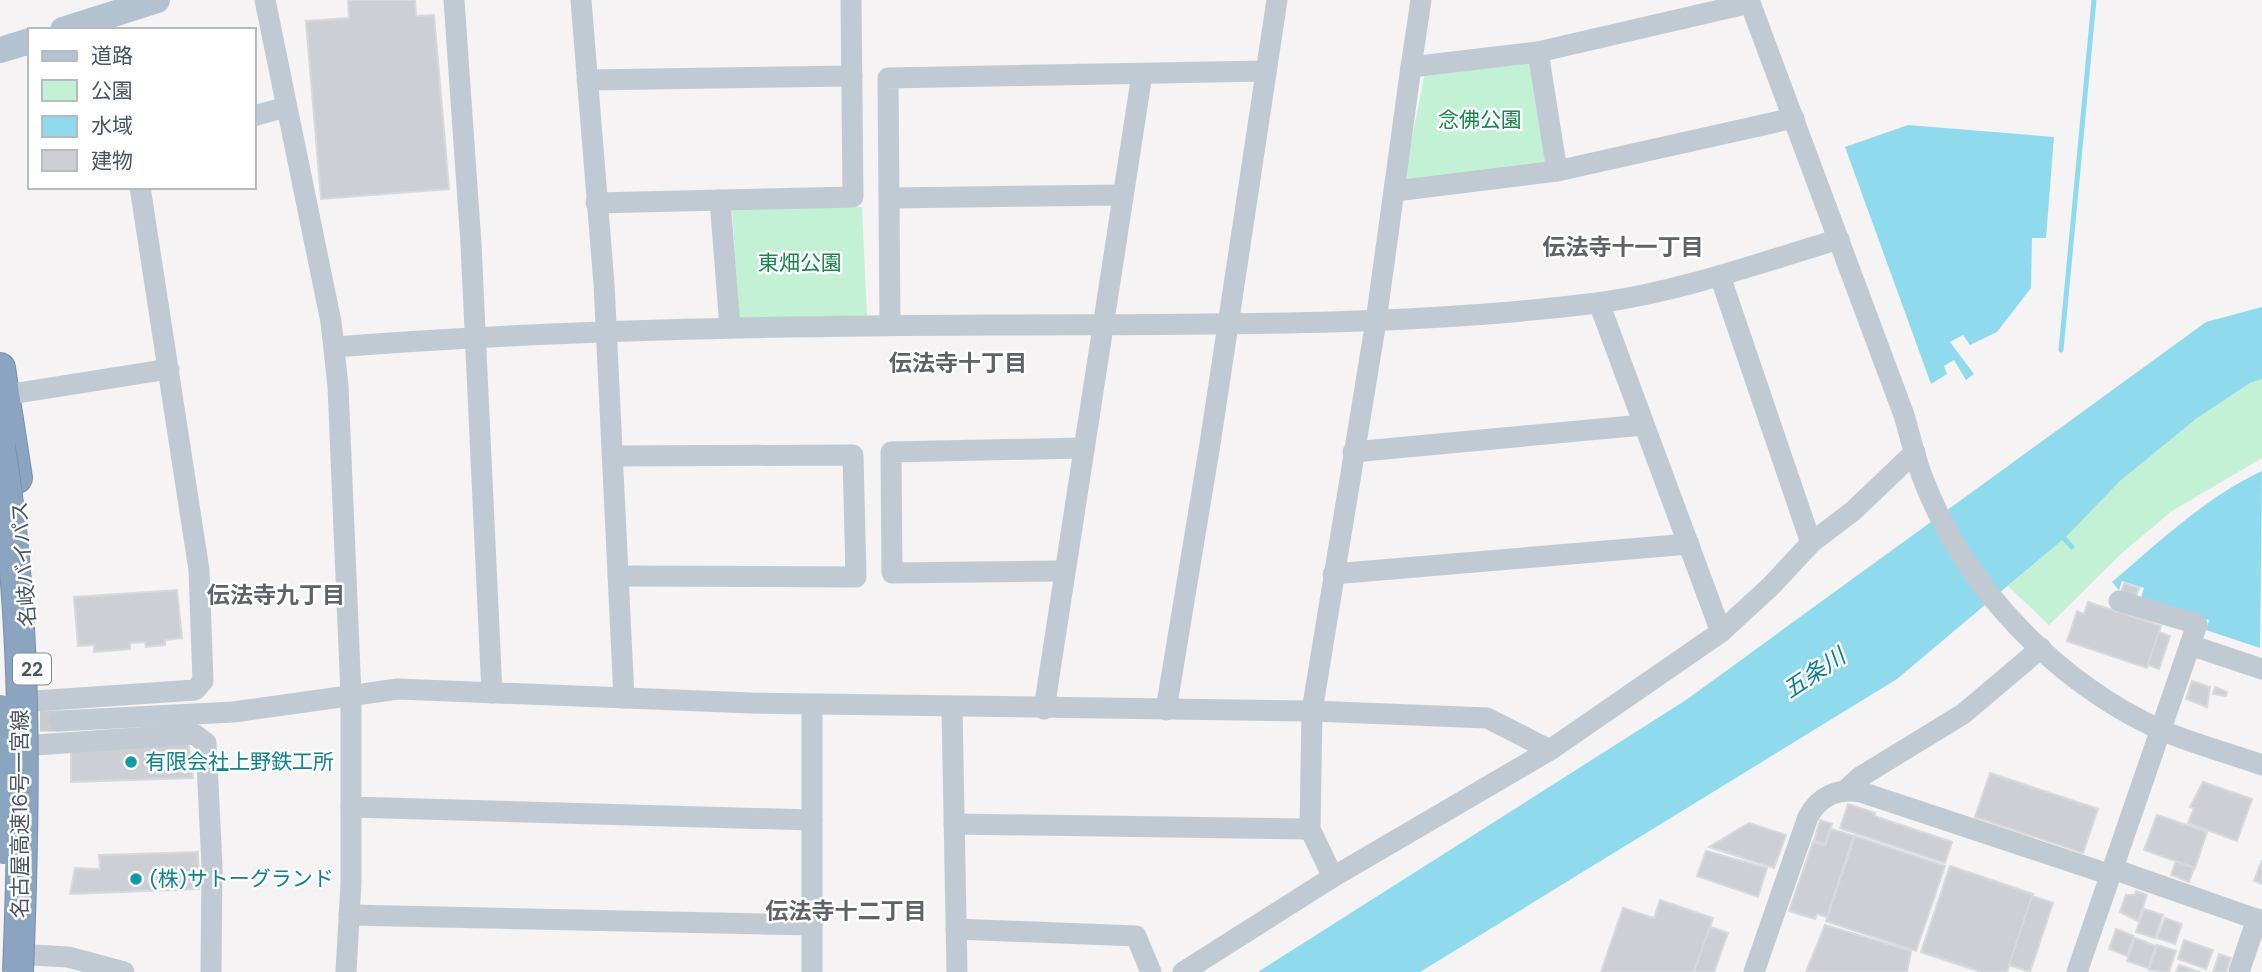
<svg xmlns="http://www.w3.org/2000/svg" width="2262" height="972" font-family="'DM Sans','Noto Sans JP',sans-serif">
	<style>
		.green { fill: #c3f1d5 }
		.water { fill: #90daee }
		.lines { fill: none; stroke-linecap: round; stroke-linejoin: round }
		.stream { stroke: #90daee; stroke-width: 5 }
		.building { fill: #cdcfd5; stroke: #d7d9de; stroke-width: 2 }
		.minor-tunnel { stroke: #caccce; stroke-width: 21; stroke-dasharray: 21 10; stroke-linecap: butt }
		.highway-casing { stroke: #7690ad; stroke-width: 32 }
		.minor { stroke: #c1cad2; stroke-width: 21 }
		.major { stroke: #b3c2d1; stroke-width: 26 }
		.highway { stroke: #8ba5c1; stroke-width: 30 }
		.highway-bridge-casing { stroke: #7690ad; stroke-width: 32; stroke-linecap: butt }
		.highway-bridge { stroke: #8ba5c1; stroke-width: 30 }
		.culture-dot { fill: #0f9aa8; stroke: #fff; stroke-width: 2.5 }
		.labels { text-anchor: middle; stroke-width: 5; stroke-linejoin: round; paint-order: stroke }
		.shield { fill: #fff; stroke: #808990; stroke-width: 2 }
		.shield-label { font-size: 19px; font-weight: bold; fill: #4a5661 }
		.park-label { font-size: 21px; fill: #17864f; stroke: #fff }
		.street-label { font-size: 21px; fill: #4a5661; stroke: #fff }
		.culture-label { font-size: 21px; fill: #0d838f; stroke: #fff; text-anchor: start }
		.neighbourhood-label { font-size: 23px; font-weight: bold; fill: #5f6368; stroke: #fff }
		.water-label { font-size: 23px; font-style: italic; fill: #0c7c9b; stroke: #fff }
	</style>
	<rect width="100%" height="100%" fill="#f5f3f3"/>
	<g class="green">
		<polygon points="1535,61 1550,167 1403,183 1425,73"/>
		<polygon points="732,207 862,207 867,316 739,318"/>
		<polygon points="2262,379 2262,458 2172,511 2122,553 2049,625 2008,586 2067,536 2120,481 2196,419 2250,383"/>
	</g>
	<g class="water">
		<polygon points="1908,125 2054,137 2046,238 2032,238 2031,288 1997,332 1970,345 1963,335 1950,342 1974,374 1966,380 1954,360 1944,366 1947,374 1931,384 1845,147"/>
		<polygon points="2262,307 2262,379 2250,383 2196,419 2120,481 2067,536 1897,679 1420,972 1258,972 1686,700 2206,322"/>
		<path d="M2262 471 2260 648 2206 630 2209 620 2141 598 2144 588 2122 581 2119 590 2112 582C2159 542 2206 497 2262 471Z"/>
	</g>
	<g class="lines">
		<g class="stream">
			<polyline points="2061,350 2094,0"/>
			<polyline points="2060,534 2072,547"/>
		</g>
	</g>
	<g class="building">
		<polygon points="348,0 415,0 416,16 434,15 449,189 321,199 306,21 349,18"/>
		<polygon points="2124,583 2139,588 2135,600 2120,595"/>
		<polygon points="177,590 182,638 165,640 165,645 146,647 145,642 130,643 130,649 94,652 94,645 78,646 74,597"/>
		<polygon points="2088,602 2161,626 2147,668 2067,641 2077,611 2084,614"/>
		<polygon points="2159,632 2170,636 2159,669 2148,665"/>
		<polygon points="2192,681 2210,687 2207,707 2186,699"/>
		<polygon points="2215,687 2227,692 2226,696 2213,694"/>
		<polygon points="188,740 193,778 71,782 71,746"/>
		<polygon points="1990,773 2098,809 2083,853 1975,817"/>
		<polygon points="2203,782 2252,799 2237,841 2188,823 2194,808 2190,807"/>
		<polygon points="1848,804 1875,813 1874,816 1952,842 1945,863 1840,828"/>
		<polygon points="2157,815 2207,832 2195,868 2144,850"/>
		<polygon points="1820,820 1832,824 1825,844 1814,841"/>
		<polygon points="1749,823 1786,835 1774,868 1709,847"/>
		<polygon points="1831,829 1854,836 1827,917 1817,914 1815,919 1789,911 1813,842 1825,846"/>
		<polygon points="1855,836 1945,866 1916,951 1826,921"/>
		<polygon points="1706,851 1767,868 1758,897 1697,876"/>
		<polygon points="198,852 199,889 70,894 75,868 100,869 99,855"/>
		<polygon points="2262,860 2262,884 2254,881"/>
		<polygon points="2176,861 2194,868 2189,882 2171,875"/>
		<polygon points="1950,866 2033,894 2007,972 1981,972 1921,952"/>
		<polygon points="2136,891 2147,895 2138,921 2120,912 2126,895 2135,895"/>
		<polygon points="2032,896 2053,903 2030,972 2009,965"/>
		<polygon points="1660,900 1713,918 1694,972 1601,972 1623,908 1654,918"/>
		<polygon points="2144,909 2163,915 2155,938 2136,932"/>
		<polygon points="2165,918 2182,924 2175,944 2157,938"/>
		<polygon points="1825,925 1911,951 1907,972 1806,972"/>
		<polygon points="1710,927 1728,933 1714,972 1694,972"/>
		<polygon points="2116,929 2134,936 2127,956 2109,949"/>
		<polygon points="2135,938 2156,946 2148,968 2127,961"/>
		<polygon points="2184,940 2213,950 2206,969 2178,959"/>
		<polygon points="2157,945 2176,951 2169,972 2149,970"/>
		<polygon points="2219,954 2231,958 2226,972 2213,972"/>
		<polygon points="2179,965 2200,972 2176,972"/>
	</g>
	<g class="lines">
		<polyline class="minor-tunnel" points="9,721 59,721"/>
		<g class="highway-casing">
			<polyline id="highway" points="0,368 17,478"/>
		</g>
		<g class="minor">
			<polyline points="265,0 331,322 338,386 351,696 351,883 346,972"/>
			<polyline points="454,0 471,244 492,693"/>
			<polyline points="581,0 604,284 624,698"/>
			<path d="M1749 0 1904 415C1910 436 1915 457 1922 476 1963 586 2056 682 2161 730 2193 744 2229 753 2262 765"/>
			<polyline points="1538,52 1750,3"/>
			<polyline points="1411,67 1421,0"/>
			<polyline points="587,80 852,76"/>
			<polyline points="254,116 286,107"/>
			<polyline points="1395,191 1557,171 1794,118"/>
			<polyline points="890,198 1122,195"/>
			<polyline points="720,200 730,327"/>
			<polyline points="596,203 853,197 851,0"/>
			<polyline points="1720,276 1811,543"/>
			<polyline points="1599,303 1721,632"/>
			<polyline points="890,325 888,78 1265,71"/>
			<path d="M334 347C552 330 769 326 988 325 1191 324 1395 328 1597 303 1679 292 1760 263 1839 239"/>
			<polyline points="5,395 169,369"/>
			<polyline points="1353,452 1643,425"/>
			<polyline points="613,456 853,455 856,577 618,576"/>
			<polyline points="1064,571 892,573 891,452 1083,448"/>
			<polyline points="1333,574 1689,544"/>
			<polyline points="2119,601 2197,624 2190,645"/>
			<polyline points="35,701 195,690 203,681 199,570 140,187"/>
			<polyline points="952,708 957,972"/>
			<polyline points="1044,709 1142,74"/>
			<polyline points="1166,710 1210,444 1277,0"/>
			<polyline points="59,721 233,712 398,689 751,703 1312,711 1487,718 1550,750"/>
			<polyline points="36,745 194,734 206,743 212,866 211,972"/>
			<polyline points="1847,789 1860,777 1963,714 2041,648"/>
			<polyline points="351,807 812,820"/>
			<polyline points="954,824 1310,829"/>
			<polyline points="2113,869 2262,921"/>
			<polyline points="1333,877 1310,829 1312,711 1376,321 1411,67 1538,52 1557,171"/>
			<polyline points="349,915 812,925"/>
			<polyline points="956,929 1136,936 1151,972"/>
			<polyline points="33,955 68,957 124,972"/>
			<polyline points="812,972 812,705"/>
			<polyline points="1183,972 1333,877 1550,750 1721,632 1771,586 1811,543 1853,511 1915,452"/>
			<path d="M1754 972 1808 817C1819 796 1838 788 1861 792L2111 875"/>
			<polyline points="2077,972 2190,645 2262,669"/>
			<polyline points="2239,972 2257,919"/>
		</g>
		<g class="major">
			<polyline points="63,30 157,0"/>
			<polyline points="0,50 30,41"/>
		</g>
		<use href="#highway" class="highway"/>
		<g class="highway-bridge-casing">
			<g id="highway-bridge">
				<path d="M0 447C28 620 25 798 18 972"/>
				<polyline points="0,710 4,849"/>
			</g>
		</g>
		<use href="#highway-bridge" class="highway-bridge"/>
	</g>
	<g class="culture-dot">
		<circle cx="131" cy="762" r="7"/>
		<circle cx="136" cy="879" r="7"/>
	</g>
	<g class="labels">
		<rect class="shield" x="13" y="653.5" width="38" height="31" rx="5"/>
		<g class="shield-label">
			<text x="32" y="676">22</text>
		</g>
		<g class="park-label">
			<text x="1480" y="127">念佛公園</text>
			<text x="800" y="270">東畑公園</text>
		</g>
		<g class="street-label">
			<text transform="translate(24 564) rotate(-94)" y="7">名岐バイパス</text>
			<text transform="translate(20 814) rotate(-90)" y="7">名古屋高速16号一宮線</text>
		</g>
		<g class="culture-label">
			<text x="145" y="769">有限会社上野鉄工所</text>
			<text x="150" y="886">(株)サトーグランド</text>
		</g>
		<g class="neighbourhood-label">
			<text x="1623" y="255">伝法寺十一丁目</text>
			<text x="958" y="371">伝法寺十丁目</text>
			<text x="276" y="603">伝法寺九丁目</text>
			<text x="846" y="919">伝法寺十二丁目</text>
		</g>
		<g class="water-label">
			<text transform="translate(1814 673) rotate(-34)" y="8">五条川</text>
		</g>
	</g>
	<rect x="28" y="28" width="228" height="161" fill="#ffffff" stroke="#b7bbc0" stroke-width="2"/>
	<rect x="42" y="51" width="35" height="10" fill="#b3c2d1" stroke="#b7bbc0" stroke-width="2"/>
	<text x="91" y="63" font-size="21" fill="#4a5661">道路</text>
	<rect x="42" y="80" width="35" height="21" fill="#c3f1d5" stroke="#b7bbc0" stroke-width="2"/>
	<text x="91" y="98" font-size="21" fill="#4a5661">公園</text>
	<rect x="42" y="116" width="35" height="21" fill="#90daee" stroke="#b7bbc0" stroke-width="2"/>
	<text x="91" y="133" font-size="21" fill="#4a5661">水域</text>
	<rect x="42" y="150" width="35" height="21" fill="#cdcfd5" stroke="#b7bbc0" stroke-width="2"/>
	<text x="91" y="168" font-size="21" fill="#4a5661">建物</text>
</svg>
